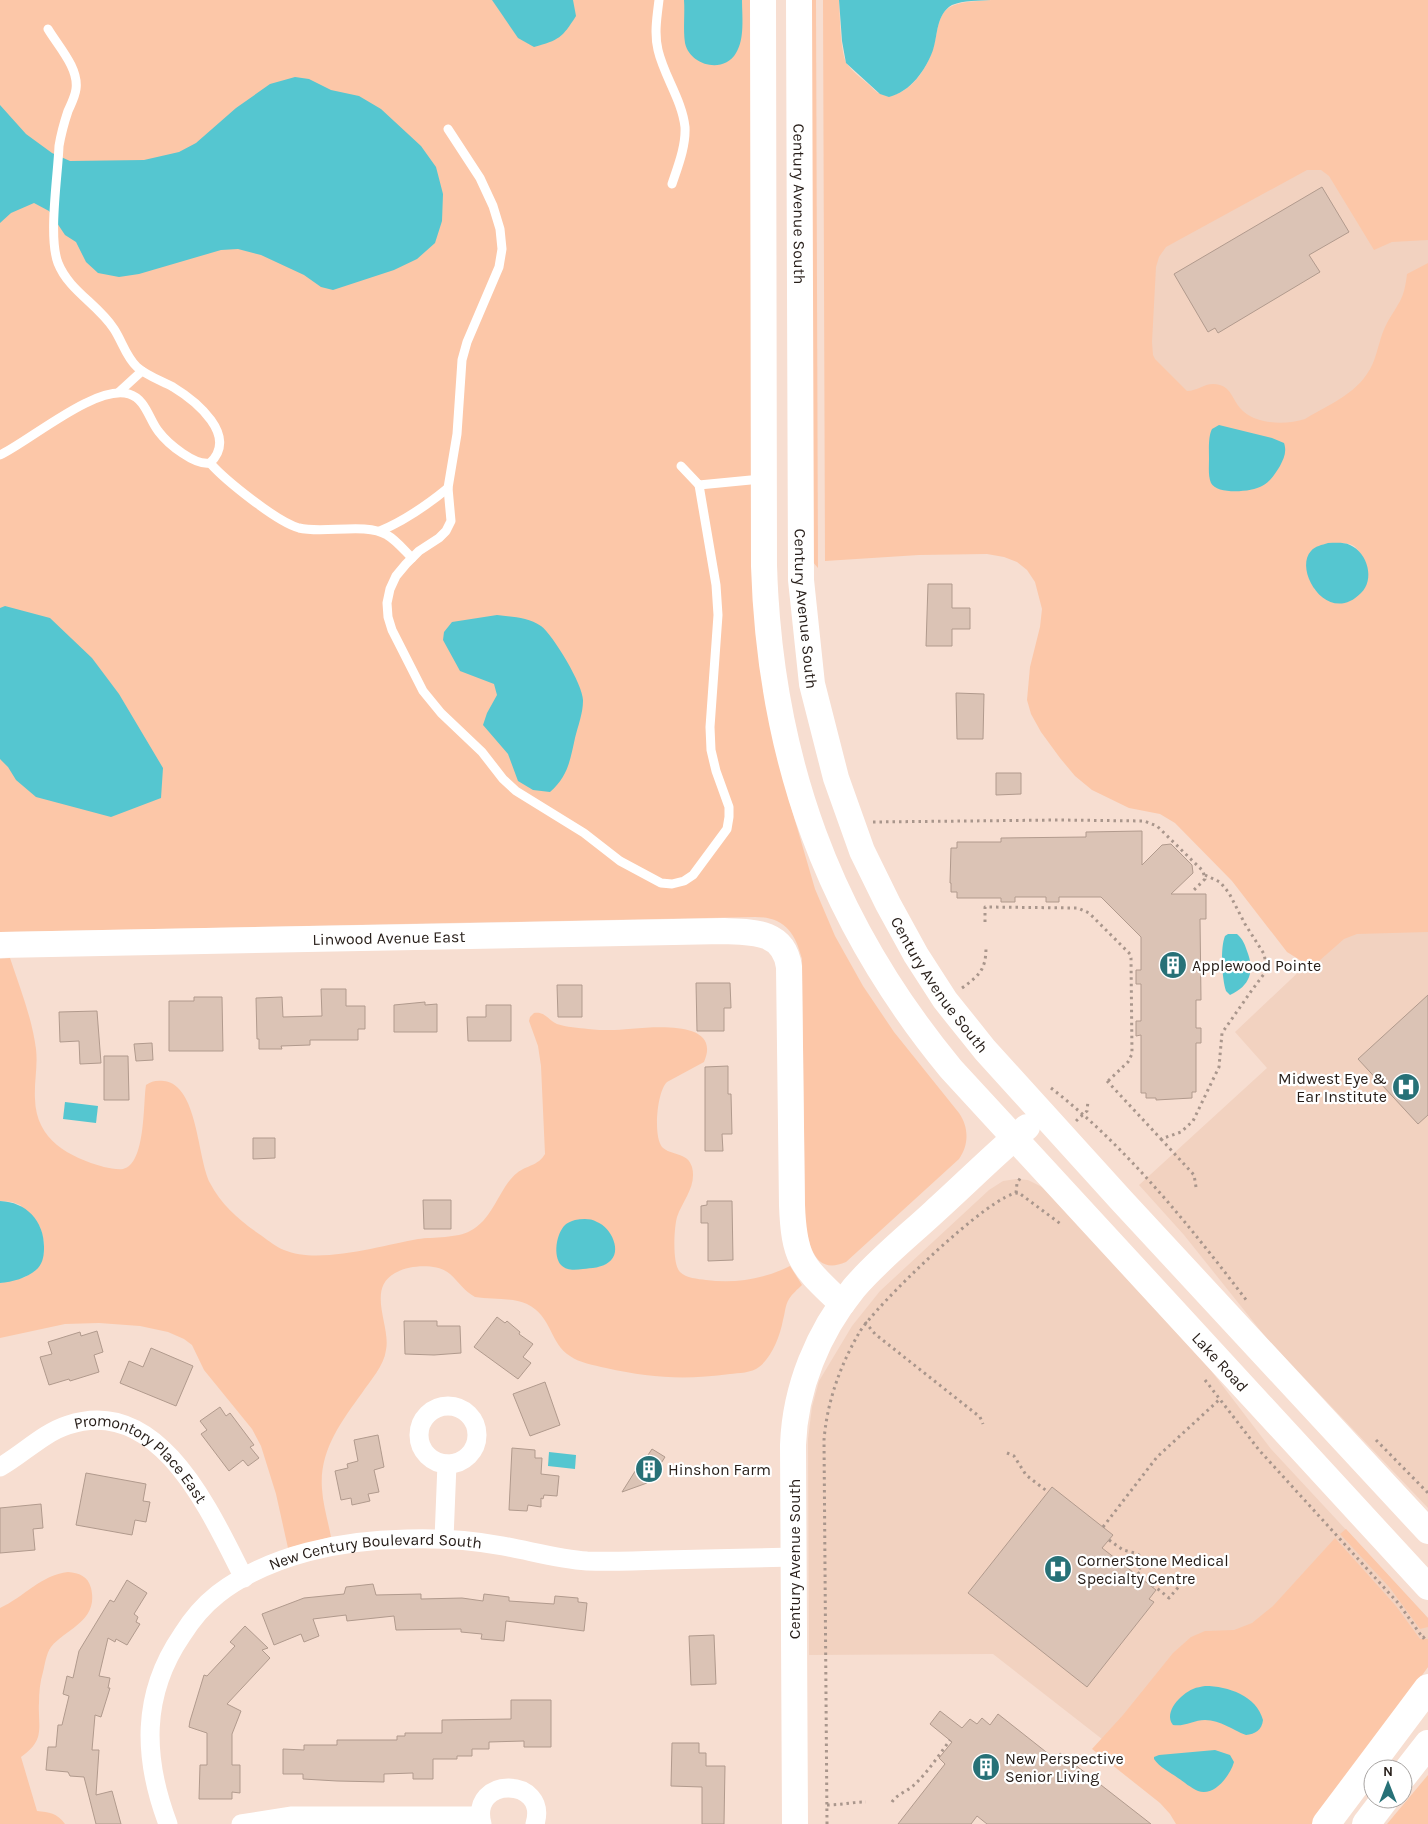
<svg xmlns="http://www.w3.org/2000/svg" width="1428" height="1824" font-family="Karla,sans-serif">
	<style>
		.built { fill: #f2d2c0 }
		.green { fill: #fcc7a8; fill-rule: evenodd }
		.water { fill: #55c6d0 }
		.building { fill: #dbc3b5; stroke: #b19a8d }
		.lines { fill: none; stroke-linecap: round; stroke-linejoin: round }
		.path { stroke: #a9968c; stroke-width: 3; stroke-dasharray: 2.5 4; stroke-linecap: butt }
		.lane { stroke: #fff; stroke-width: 9 }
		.street { stroke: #fff; stroke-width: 19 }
		.secondary { stroke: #fff; stroke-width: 26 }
		.highway { stroke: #fff; stroke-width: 28 }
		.labels { text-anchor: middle; stroke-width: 4.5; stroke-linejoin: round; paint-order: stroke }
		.street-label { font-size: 16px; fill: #271e19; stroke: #fff }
		.poi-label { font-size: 16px; fill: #271e19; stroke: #fff; text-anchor: start }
	</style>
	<rect width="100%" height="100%" fill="#f7ded1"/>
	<g class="built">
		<polygon points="1139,0 1428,0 1428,537 1139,535"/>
		<polygon points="1344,929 1428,930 1428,1508 1268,1340 1184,1235 1139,1185 1267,1068 1235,1032"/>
		<polygon points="1016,1179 1028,1180 1044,1188 1209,1368 1271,1449 1428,1618 1428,1667 1312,1824 1211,1824 993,1654 809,1655 808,1439 812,1407 819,1381 852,1326 880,1291 989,1190 1003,1181"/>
	</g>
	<g class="green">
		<path d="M0 0H751L787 793 815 889 835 936 863 986 894 1032 959 1113C969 1127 969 1145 959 1159L846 1262C814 1276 809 1244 805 1221L802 959C795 932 784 917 755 917L0 932Z"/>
		<polygon points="810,0 816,0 818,568 812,561"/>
		<path d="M823 0H839C840 15 840 52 847 64 852 71 860 77 867 83 871 86 876 93 881 94 906 102 928 68 933 48 937 37 937 21 944 12 955 0 975 2 991 0H1428V240L1392 242 1374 250 1329 176 1321 170H1307L1166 247 1159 257 1156 267 1152 342 1153 355 1155 359 1187 391C1200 391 1205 381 1220 385 1231 388 1233 400 1240 408 1254 425 1286 425 1305 419 1331 403 1360 393 1373 363 1378 351 1380 336 1387 323 1399 302 1404 300 1407 274L1428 263V932L1357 934 1344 939 1319 961 1314 963 1303 962 1287 952 1232 881 1175 823 1160 814 1129 808 1092 790 1075 776 1060 758 1041 732 1031 714 1027 700 1030 667 1040 627 1042 609 1035 582 1027 570 1017 562 1004 557 987 554 919 555 825 561ZM1337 543C1343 543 1349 543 1354 546 1365 556 1369 570 1367 584L1315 590 1307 568Z"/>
		<path d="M10 958C20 988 32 1018 36 1049 38 1066 34 1082 35 1099 36 1140 69 1157 104 1167 110 1168 118 1170 123 1169 146 1164 143 1103 146 1085 151 1081 157 1080 164 1081 198 1085 197 1157 210 1183 222 1206 240 1221 262 1236 269 1241 276 1247 284 1250 319 1265 383 1245 418 1239 433 1237 458 1238 470 1231 494 1219 499 1187 517 1173 527 1165 538 1166 545 1154L541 1066 538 1046 529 1021 530 1017 534 1013C545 1011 548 1020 557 1024 566 1027 579 1028 588 1029 595 1030 603 1030 611 1030 633 1030 725 1013 704 1062L667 1082C657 1091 653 1136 662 1147 671 1156 688 1152 692 1167 697 1186 683 1200 677 1217 674 1228 672 1264 680 1272 686 1278 698 1279 706 1280 735 1284 764 1279 790 1266L802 1285C798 1289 792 1294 789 1299 785 1305 785 1314 783 1320 780 1336 772 1357 759 1367 752 1373 738 1373 730 1374 685 1380 650 1378 606 1368 593 1365 580 1363 570 1356 550 1344 552 1316 527 1304 511 1297 492 1300 475 1297 464 1291 459 1282 450 1274 437 1263 409 1265 395 1273 366 1289 391 1326 386 1350 384 1366 370 1381 362 1393 341 1422 319 1451 322 1489 323 1505 328 1521 331 1537L288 1548 276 1494 261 1446 252 1429 204 1370 192 1345 184 1339 168 1332 140 1326 99 1323 65 1324 0 1338V1283L25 1277 36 1270 44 1253V1243L40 1227 20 1205 12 1202 0 1201V959ZM588 1220 612 1259C597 1275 576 1264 558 1258L557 1249Z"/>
		<polygon points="1346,1529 1426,1616 1428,1618 1428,1627 1420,1629 1390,1588 1340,1534"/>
		<polygon points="1335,1538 1396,1606 1420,1639 1428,1639 1428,1667 1312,1824 1176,1824 1170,1814 1160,1803 1092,1749 1123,1715 1173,1653 1191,1637 1205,1631 1234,1630 1252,1623 1273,1606"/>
		<path d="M68 1572C79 1573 88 1576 91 1588 99 1621 67 1628 51 1647 46 1654 45 1664 43 1672 40 1682 39 1692 39 1703 38 1714 41 1726 38 1737 35 1746 28 1752 21 1757L37 1811C49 1812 57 1813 65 1824H0V1608C24 1597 41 1575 68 1572Z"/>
		<polygon points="1428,1775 1428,1824 1387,1824"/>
	</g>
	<g class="water">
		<path d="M492 0H573L576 16C562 38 559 40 534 47L518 38Z"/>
		<path d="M684 0H742C742 16 745 39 736 53 724 74 690 66 685 43 683 29 685 13 684 0Z"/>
		<path d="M839 0H991C978 1 964 0 952 5 936 14 938 35 933 50 926 70 910 92 889 97L880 94 846 63 842 41Z"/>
		<polygon points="295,77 309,79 331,90 359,96 381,109 421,146 436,167 443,194 442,221 435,243 417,259 394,270 333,290 321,287 304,275 261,255 238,249 221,250 139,274 119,277 98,273 86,262 76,242 65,235 49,211 34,203 11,213 0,223 0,105 26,134 52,153 70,161 144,160 179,152 196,143 236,108 270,84"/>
		<path d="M1219 425 1272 438 1284 443C1287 452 1284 458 1280 466 1275 474 1271 481 1262 486 1252 492 1217 495 1211 483 1208 476 1209 467 1209 459 1209 450 1208 437 1212 429Z"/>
		<path d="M1328 543C1335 543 1344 542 1350 545 1368 553 1375 580 1361 593 1328 627 1293 570 1311 551 1315 546 1322 545 1328 543Z"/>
		<polygon points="5,606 50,618 92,658 119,694 163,768 161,798 111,817 36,797 16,780 8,767 0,759 0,608"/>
		<path d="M497 615C511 617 528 617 541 626 553 635 584 686 583 701 583 713 578 726 575 738 570 761 568 776 550 792L533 790 518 781 508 754 483 725 487 713 497 695 494 684 460 671 443 640 444 632 452 622Z"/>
		<path d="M1228 934H1237C1243 939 1245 945 1247 951 1255 971 1250 986 1230 995L1226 991C1222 978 1220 948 1225 936Z"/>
		<polygon points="65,1102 98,1106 96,1123 63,1119"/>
		<path d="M0 1201C27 1202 45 1222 44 1249 44 1257 42 1265 36 1270 27 1278 12 1282 0 1283Z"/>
		<path d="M575 1220C582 1219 590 1218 597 1222 611 1227 623 1252 609 1262 602 1268 591 1268 583 1269 575 1270 567 1271 561 1265 553 1256 556 1234 565 1225 567 1223 571 1221 575 1220Z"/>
		<polygon points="549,1452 576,1455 575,1469 548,1466"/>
		<path d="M1205 1686C1228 1686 1257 1696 1263 1720 1262 1730 1255 1734 1246 1735 1232 1730 1221 1720 1205 1720 1194 1720 1184 1727 1173 1725 1163 1712 1181 1694 1193 1689 1197 1687 1201 1687 1205 1686Z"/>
		<path d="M1215 1750 1230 1755 1234 1762C1230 1776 1214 1797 1198 1791 1191 1788 1184 1782 1178 1778 1170 1772 1159 1767 1154 1759V1757L1159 1755Z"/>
	</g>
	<g class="building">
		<polygon points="1322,187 1349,232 1309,255 1320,272 1218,333 1215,328 1208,332 1174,274"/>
		<polygon points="928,584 952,584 952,608 970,608 970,629 952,629 952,646 926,646"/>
		<polygon points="956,693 984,694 983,739 957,739"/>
		<polygon points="996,773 1021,773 1021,794 996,795"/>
		<polygon points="1142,831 1142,865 1162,845 1171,844 1192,865 1193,873 1171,894 1206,894 1206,919 1200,919 1201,1000 1196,1000 1196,1028 1201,1028 1201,1043 1196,1043 1196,1092 1192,1092 1192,1098 1156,1100 1156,1098 1146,1098 1146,1093 1141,1093 1141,1035 1136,1036 1136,1021 1141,1021 1141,984 1136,984 1136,970 1141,970 1141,937 1101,897 1059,897 1059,902 1046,902 1046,897 1015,897 1015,902 1001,902 1001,898 957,898 957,892 951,892 951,883 950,883 951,848 957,848 957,842 1001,842 1001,838 1086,837 1086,832"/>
		<polygon points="696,983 730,983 731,1008 724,1008 724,1031 697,1031"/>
		<polygon points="557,985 582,985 582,1017 558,1017"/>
		<polygon points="321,989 346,989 346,1006 365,1006 365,1029 358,1029 358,1040 310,1040 310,1045 281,1046 282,1049 259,1049 259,1039 257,1039 256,998 282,997 283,1017 322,1016"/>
		<polygon points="1428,995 1428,1115 1418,1124 1358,1059"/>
		<polygon points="194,997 222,997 223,1051 169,1051 169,1001 194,1001"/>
		<polygon points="425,1002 425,1005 437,1004 437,1032 394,1032 394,1005"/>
		<polygon points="486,1005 511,1005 511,1041 468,1041 467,1017 486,1017"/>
		<polygon points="97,1011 101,1063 80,1064 79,1041 60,1042 59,1012"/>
		<polygon points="152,1043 153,1060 136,1061 134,1044"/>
		<polygon points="104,1056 128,1056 129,1100 104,1100"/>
		<polygon points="728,1066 728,1094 731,1094 732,1134 722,1134 723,1151 705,1151 705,1067"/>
		<polygon points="253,1138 275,1138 275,1158 253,1159"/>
		<polygon points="423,1200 451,1200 451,1229 424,1229"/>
		<polygon points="707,1201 732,1201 733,1260 708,1261 708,1223 701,1223 701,1206 707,1205"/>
		<polygon points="497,1317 505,1323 507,1321 520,1332 519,1334 533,1344 523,1357 531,1363 518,1379 474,1347"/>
		<polygon points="404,1321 437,1321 437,1326 460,1326 461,1353 434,1355 405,1354"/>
		<polygon points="97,1331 103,1352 94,1355 99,1372 70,1381 69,1379 49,1385 40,1357 52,1354 48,1342 80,1332 81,1336"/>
		<polygon points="151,1348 193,1366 176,1406 120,1383 129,1361 143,1367"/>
		<polygon points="545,1382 560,1425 530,1436 513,1394"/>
		<polygon points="220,1407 226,1416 230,1413 254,1445 250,1447 259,1458 248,1466 243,1460 229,1471 201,1434 207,1430 200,1421"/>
		<polygon points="378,1435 384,1467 374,1470 379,1492 368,1494 370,1501 352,1505 351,1498 341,1500 335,1471 348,1468 347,1464 358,1461 354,1440"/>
		<polygon points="512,1448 535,1450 535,1458 542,1458 541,1474 559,1476 557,1496 544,1495 543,1499 541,1498 541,1507 528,1505 527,1511 509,1510"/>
		<polygon points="652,1449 665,1457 651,1479 650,1478 647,1483 622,1492 644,1457 646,1458"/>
		<polygon points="86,1473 146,1484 143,1501 150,1502 146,1522 135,1520 132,1535 76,1525"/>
		<polygon points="1052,1487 1113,1535 1102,1548 1156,1590 1149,1599 1154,1602 1087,1687 968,1593"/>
		<polygon points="41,1504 43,1528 33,1529 35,1550 0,1553 0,1508"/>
		<polygon points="127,1580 147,1593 134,1614 138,1617 136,1622 140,1624 127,1645 116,1639 115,1642 108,1638 99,1676 110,1678 108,1688 110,1688 101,1717 95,1715 92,1750 99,1750 96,1795 112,1791 121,1824 96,1824 84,1777 70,1776 68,1772 46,1770 48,1747 56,1747 58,1725 62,1725 69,1696 63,1694 67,1676 73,1678 79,1651 110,1600 114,1602"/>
		<polygon points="373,1584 376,1595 421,1594 421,1599 462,1598 483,1601 484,1594 509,1597 509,1601 554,1604 555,1596 578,1598 578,1602 587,1603 584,1631 506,1621 504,1641 481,1639 482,1634 461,1632 461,1629 396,1630 394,1616 347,1621 346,1615 313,1619 319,1636 304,1642 301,1634 274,1645 262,1614 304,1598 344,1594 346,1587"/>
		<polygon points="245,1626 268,1648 262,1650 270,1658 227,1704 241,1711 232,1734 232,1765 240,1765 240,1793 232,1792 232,1799 199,1799 200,1765 207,1765 207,1733 189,1727 190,1721 204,1675 207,1676 235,1646 230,1642"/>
		<polygon points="714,1635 716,1684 691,1685 689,1636"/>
		<polygon points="511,1700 551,1700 551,1747 524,1747 524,1741 489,1742 489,1749 472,1749 472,1756 457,1756 457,1759 433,1759 433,1779 413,1779 413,1773 384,1774 384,1782 337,1781 303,1779 303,1774 283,1774 283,1749 304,1750 304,1745 337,1745 337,1740 397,1740 397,1736 405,1736 405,1733 442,1733 442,1720 511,1719"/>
		<polygon points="940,1711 962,1728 970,1719 977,1724 982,1718 990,1725 998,1714 1055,1759 1060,1753 1151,1824 987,1824 977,1816 971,1824 898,1824 945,1764 939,1758 952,1742 930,1724"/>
		<polygon points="672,1743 699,1743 699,1753 706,1753 706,1766 725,1766 724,1824 702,1824 702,1787 671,1786"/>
	</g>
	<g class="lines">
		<g class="path">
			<polyline points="873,822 1059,820 1144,821 1157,826 1203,871 1205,879 1193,891"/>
			<polyline points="985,922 985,907 1078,908 1089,913 1130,954 1131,958 1132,1054 1128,1062 1106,1083"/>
			<path d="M962 988C980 975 986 969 986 947"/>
			<polyline points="1107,1081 1161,1139 1181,1132 1193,1121 1219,1067 1222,1033 1252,990 1264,974 1267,969 1264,954 1245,924 1229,893 1220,882 1205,875"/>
			<path d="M1051 1088C1127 1147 1189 1225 1247 1301"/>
			<polyline points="1076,1121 1087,1111 1088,1101"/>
			<polyline points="1161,1139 1194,1175 1196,1187"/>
			<polyline points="1016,1193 1017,1183 1021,1177"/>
			<polyline points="865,1322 875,1334 980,1417 983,1424"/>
			<polyline points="1205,1380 1259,1450 1399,1604 1423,1638 1428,1634"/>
			<polyline points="1376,1440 1428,1493"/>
			<polyline points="1007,1453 1014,1456 1026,1475 1048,1492"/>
			<polyline points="1103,1527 1157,1457 1220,1399"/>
			<polyline points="1109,1540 1123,1550 1135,1553 1146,1559 1137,1572 1169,1598 1188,1576"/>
			<path d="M892 1802C897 1794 908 1791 914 1785 928 1772 939 1755 950 1740"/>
			<path d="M827 1805C841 1805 853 1802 866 1802"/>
			<path d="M827 1824 824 1440C827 1402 840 1366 859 1333 873 1308 994 1190 1019 1193L1062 1225"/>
		</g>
		<g class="lane">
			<path d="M659 0C657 16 654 34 658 50 664 76 682 100 685 127 686 146 678 166 672 184"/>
			<polyline points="448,129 480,178 493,206 500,229 502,249 499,267 467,342 462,360 457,434 448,488 451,521 446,531 439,538 419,551 406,564 396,576 390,589 387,603 388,617 392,630 423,691 441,713 482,752 503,779 516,791 584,833 620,861 661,883 672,884 684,881 693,875 727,829 729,817 729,807 716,771 711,750 710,727 718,615 716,585 699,485"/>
			<polyline points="119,392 142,371"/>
			<path d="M0 455C31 440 96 384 129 394 146 399 149 420 159 432 168 444 195 466 210 463 239 436 196 401 173 387 162 381 147 376 137 367 126 357 122 341 114 329 98 304 69 291 58 263 48 237 58 175 59 146 61 134 64 123 68 111 71 104 75 97 76 89 79 68 58 46 48 29"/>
			<path d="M210 463C225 480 277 522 299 528 324 534 366 522 387 535 396 540 404 550 412 558"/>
			<polyline points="681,466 699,485 761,479"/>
			<path d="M380 531C406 520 426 506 448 488"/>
		</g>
		<g class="street">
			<circle cx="448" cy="1435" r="29"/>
			<path id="s1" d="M0 1467C23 1454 43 1433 68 1425 160 1394 211 1514 244 1578"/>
			<polyline points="444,1539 447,1464"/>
			<path id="s2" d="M168 1824C143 1758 141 1695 182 1635 192 1619 204 1605 218 1594 270 1554 343 1540 407 1539 439 1538 471 1540 503 1546 531 1551 559 1559 587 1561 612 1562 638 1561 663 1560 707 1559 750 1558 794 1557"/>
			<polyline points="241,1824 292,1816 480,1816"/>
			<path d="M482 1824C469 1775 549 1777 535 1824"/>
		</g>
		<g class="secondary">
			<path id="s3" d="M763 0 764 566C770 758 828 920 951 1069L1428 1587"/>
			<path id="s4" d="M799 0 801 580 812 684 836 778 862 851 888 904 916 955 945 1000 985 1050 1122 1201 1428 1531"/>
			<path id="s5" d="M0 945 724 931C753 932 784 931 789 967L792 1205C794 1262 803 1266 842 1304"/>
			<path d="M795 1824 793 1445C795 1388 818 1332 854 1288 878 1260 907 1237 934 1212 965 1184 995 1154 1027 1127"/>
		</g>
		<g class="highway">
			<polyline points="1403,1776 1428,1744"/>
			<polyline points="1326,1824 1428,1688"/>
			<polyline points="1366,1824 1385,1799"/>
		</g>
	</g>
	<defs>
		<g id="building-disc" transform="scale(1.4375)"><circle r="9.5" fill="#277177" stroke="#fff"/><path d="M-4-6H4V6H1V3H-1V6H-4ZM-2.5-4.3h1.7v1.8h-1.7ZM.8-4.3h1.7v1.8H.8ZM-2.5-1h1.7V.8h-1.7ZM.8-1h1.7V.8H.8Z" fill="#fff"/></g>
		<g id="hospital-disc" transform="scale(1.4375)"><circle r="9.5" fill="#277177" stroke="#fff"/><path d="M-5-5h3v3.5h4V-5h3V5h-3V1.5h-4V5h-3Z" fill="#fff"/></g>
	</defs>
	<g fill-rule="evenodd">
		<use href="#building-disc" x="1173" y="965"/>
		<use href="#hospital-disc" x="1406" y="1087"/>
		<use href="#building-disc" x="649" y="1469"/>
		<use href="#hospital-disc" x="1058" y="1569"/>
		<use href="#building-disc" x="986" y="1767"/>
	</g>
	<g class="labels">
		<g class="street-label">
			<text dy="6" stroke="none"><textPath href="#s4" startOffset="204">Century Avenue South</textPath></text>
			<text dy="6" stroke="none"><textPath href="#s4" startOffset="609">Century Avenue South</textPath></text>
			<text dy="6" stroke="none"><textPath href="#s5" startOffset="389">Linwood Avenue East</textPath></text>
			<text dy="6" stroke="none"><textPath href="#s4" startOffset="1014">Century Avenue South</textPath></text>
			<text dy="6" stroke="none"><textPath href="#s3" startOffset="1511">Lake Road</textPath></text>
			<text dy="6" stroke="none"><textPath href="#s1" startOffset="168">Promontory Place East</textPath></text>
			<text dy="6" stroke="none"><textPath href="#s2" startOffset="420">New Century Boulevard South</textPath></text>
			<text transform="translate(794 1559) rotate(-90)" y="6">Century Avenue South</text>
		</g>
		<g class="poi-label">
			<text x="1192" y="971">Applewood Pointe</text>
			<text x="1387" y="1084" text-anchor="end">Midwest Eye &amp;<tspan x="1387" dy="18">Ear Institute</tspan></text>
			<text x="668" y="1475">Hinshon Farm</text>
			<text x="1077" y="1566">CornerStone Medical<tspan x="1077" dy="18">Specialty Centre</tspan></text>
			<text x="1005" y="1764">New Perspective<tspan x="1005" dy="18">Senior Living</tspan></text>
		</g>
	</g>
	<g transform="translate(1388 1784)"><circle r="24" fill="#ffffff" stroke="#a9a5a3"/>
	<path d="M0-4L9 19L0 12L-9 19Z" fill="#277177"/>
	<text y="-8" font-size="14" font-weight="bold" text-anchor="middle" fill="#271e19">N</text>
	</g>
</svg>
